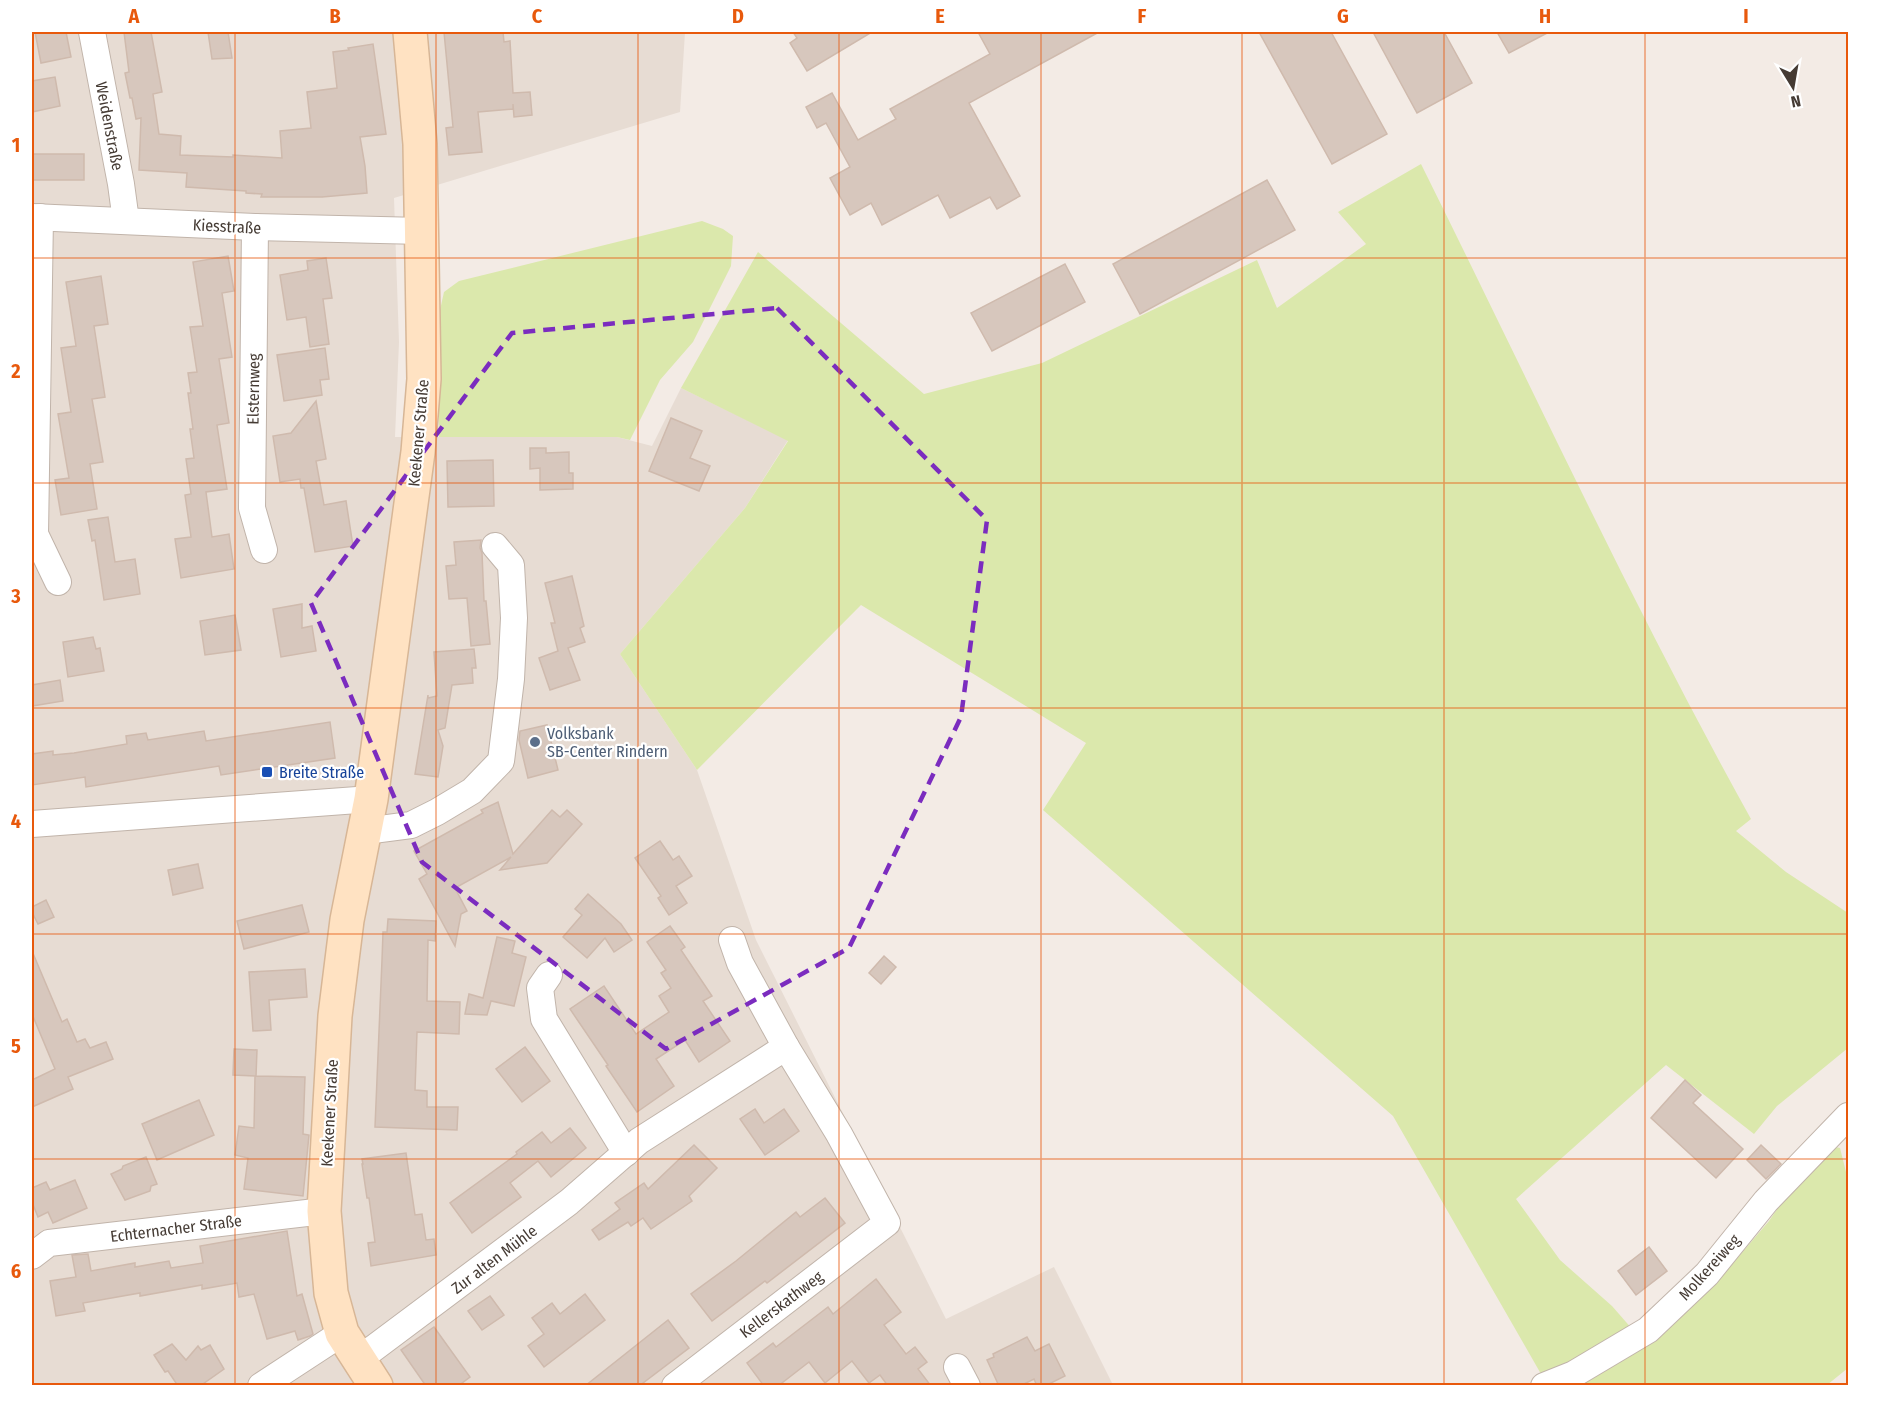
<svg xmlns="http://www.w3.org/2000/svg" width="1880" height="1417" font-family="'Fira Sans Condensed',sans-serif">
	<style>
		.residential { fill: #e7dcd3 }
		.green { fill: #dbe8ac }
		.building { fill: #d7c7bd; stroke: #cfbaad; stroke-width: 1.5 }
		.lines { fill: none; stroke-linecap: round; stroke-linejoin: round }
		.street-casing { stroke: #c1b4aa; stroke-width: 28 }
		.secondary-casing { stroke: #d7b696; stroke-width: 36 }
		.street { stroke: #fff; stroke-width: 26 }
		.secondary { stroke: #ffe2c2; stroke-width: 33 }
		.marked { fill: none; stroke: #7b2cbf; stroke-width: 4.5; stroke-dasharray: 12 8; stroke-linejoin: round }
		.grid { fill: none; stroke: #e8590c; stroke-width: 1.5; stroke-opacity: 0.55 }
		.service-dot { fill: #5c6f8a; stroke: #fff; stroke-width: 2 }
		.transit-dot { fill: #1a4fb4; stroke: #fff; stroke-width: 2 }
		.labels { text-anchor: middle; stroke-width: 4.5; stroke-linejoin: round; paint-order: stroke }
		.street-label { font-size: 16px; fill: #453b34; stroke: #fff }
		.service-label { font-size: 16px; fill: #4e5e75; stroke: #fff; text-anchor: start }
		.transit-label { font-size: 16px; fill: #164399; stroke: #fff; text-anchor: start }
		.neatline { fill: none; stroke: #e8590c; stroke-width: 2 }
		.grid-label { font-size: 20px; text-anchor: middle; font-weight: bold; fill: #e8590c }
	</style>
	<rect width="100%" height="100%" fill="#f3ebe5"/>
	<polygon class="residential" points="32,32 685,32 680,112 394,198 399,342 395,437 617,437 652,446 681,388 788,440 745,508 620,654 697,770 756,940 946,1319 1054,1267 1113,1385 32,1385"/>
	<g class="green">
		<path d="M1421 164C1530 383 1632 605 1751 819L1736 831 1786 872 1848 913V1048L1777 1106 1754 1134 1666 1065 1516 1199 1560 1260 1612 1306 1633 1330 1586 1355 1541 1374 1393 1116 1043 810 1086 743 861 605 697 770 620 654 745 508 788 441 681 388 758 252 924 394 1042 363 1257 260 1277 308 1366 244 1338 212Z"/>
		<polygon points="702,221 723,229 733,236 731,266 693,342 660,380 630,440 617,437 439,437 438,319 444,292 459,281"/>
		<polygon points="1830,1146 1840,1148 1848,1180 1848,1368 1827,1385 1573,1386 1611,1366 1672,1325 1716,1283 1769,1221 1794,1184"/>
	</g>
	<g class="building">
		<polygon points="35,32 66,32 71,57 41,63"/>
		<polygon points="124,32 151,32 162,92 153,94 159,134 181,136 180,155 233,157 233,155 282,158 280,131 311,128 307,92 337,88 333,52 349,50 348,48 373,44 386,134 360,137 365,166 367,193 322,197 261,197 262,194 246,193 246,191 186,187 187,173 139,170 141,118 136,119 132,98 130,98 125,73 129,72"/>
		<polygon points="208,32 228,32 232,58 212,59"/>
		<polygon points="444,32 503,32 504,42 510,41 513,93 530,92 532,115 514,117 513,104 513,109 478,112 482,152 449,155 446,128 453,127"/>
		<polygon points="793,32 872,32 807,71 790,43 797,38"/>
		<polygon points="978,32 1099,32 969,103 1020,196 997,209 990,197 950,218 938,195 882,225 871,203 850,215 830,178 850,167 826,123 817,128 806,107 832,93 858,140 896,119 890,109 990,54"/>
		<polygon points="1259,32 1331,32 1387,134 1332,164"/>
		<polygon points="1373,32 1444,32 1472,83 1417,113"/>
		<polygon points="1497,32 1549,32 1509,53"/>
		<polygon points="55,77 60,106 32,112 32,81"/>
		<rect x="32" y="154" width="52" height="26"/>
		<polygon points="1267,180 1295,230 1140,314 1113,264"/>
		<polygon points="228,256 234,291 222,293 232,357 219,359 229,423 217,425 227,489 206,492 212,537 229,534 234,569 181,578 175,539 191,537 185,495 191,494 186,459 194,458 190,429 193,429 188,393 191,393 188,373 197,372 190,327 203,326 193,262"/>
		<polygon points="326,258 332,298 323,299 329,344 310,347 306,317 287,320 280,275 308,270 307,261"/>
		<polygon points="1065,264 1085,302 992,351 971,313"/>
		<polygon points="101,276 108,324 94,326 105,397 92,399 103,462 90,464 97,509 61,515 55,480 69,478 58,414 71,412 61,348 76,346 66,282"/>
		<polygon points="325,348 329,379 320,380 322,395 284,401 277,355"/>
		<polygon points="316,401 326,459 316,461 324,505 346,501 353,546 315,552 304,488 301,488 300,479 280,482 273,436 291,433"/>
		<polygon points="671,418 702,431 690,458 710,466 699,491 649,471"/>
		<polygon points="530,448 546,448 546,453 569,452 569,473 573,473 573,489 540,490 540,468 530,469"/>
		<polygon points="493,460 494,506 448,507 447,461"/>
		<polygon points="108,517 115,562 135,559 140,594 104,600 95,540 92,541 88,520"/>
		<polygon points="481,540 480,548 482,553 484,601 486,601 490,644 471,646 467,598 449,599 446,566 456,565 454,542"/>
		<polygon points="572,576 584,626 580,628 585,642 568,648 580,680 550,690 539,658 558,651 551,623 555,623 545,583"/>
		<polygon points="302,604 302,628 312,626 316,651 281,657 273,609"/>
		<polygon points="235,615 241,650 205,655 200,621"/>
		<polygon points="93,637 96,649 100,648 104,671 68,677 63,642"/>
		<polygon points="474,649 476,668 472,668 473,683 452,685 445,728 438,730 443,746 438,777 415,774 428,695 428,698 437,696 434,652"/>
		<polygon points="60,680 63,701 32,706 32,685"/>
		<polygon points="330,722 335,758 221,775 219,766 86,787 85,777 32,785 32,754 53,751 53,755 74,753 127,744 126,736 146,733 148,740 204,731 206,741"/>
		<polygon points="547,725 558,770 528,778 519,740 520,731"/>
		<polygon points="498,802 513,854 552,810 560,817 567,810 582,824 547,863 500,870 511,857 455,888 467,911 461,914 455,946 419,879 427,874 414,851 483,813 481,810"/>
		<polygon points="660,841 673,860 679,856 692,876 676,886 687,903 669,915 658,898 661,896 635,858"/>
		<polygon points="198,864 203,888 173,895 168,870"/>
		<polygon points="588,894 621,924 632,940 614,952 605,938 587,958 563,937 582,915 575,909"/>
		<polygon points="46,900 54,917 38,924 32,912 32,907"/>
		<polygon points="302,905 309,932 244,949 237,921"/>
		<polygon points="388,919 436,921 435,941 428,940 427,1001 460,1002 459,1034 417,1032 415,1090 427,1091 427,1107 458,1107 457,1130 375,1127 382,960 383,932 387,932"/>
		<polygon points="670,926 685,947 681,950 712,996 703,1001 730,1041 699,1062 685,1040 656,1059 674,1086 637,1112 606,1066 608,1065 570,1009 604,986 636,1034 669,1012 659,996 671,988 661,973 666,970 647,942"/>
		<polygon points="497,937 515,941 512,953 526,957 514,1006 491,1001 487,1015 465,1014 469,994 483,998"/>
		<polygon points="32,951 62,1022 67,1019 77,1042 85,1039 90,1048 106,1042 113,1059 68,1077 73,1089 32,1107 32,1080 55,1069 32,1014"/>
		<polygon points="884,956 896,967 881,984 869,973"/>
		<polygon points="305,969 307,997 269,1000 271,1030 253,1031 249,972"/>
		<polygon points="525,1047 550,1081 522,1102 496,1069"/>
		<polygon points="234,1049 257,1050 256,1076 305,1077 303,1134 309,1135 303,1196 244,1189 248,1158 235,1155 239,1126 254,1128 255,1076 233,1075"/>
		<polygon points="1685,1080 1701,1095 1693,1103 1743,1149 1716,1178 1651,1118"/>
		<polygon points="199,1100 214,1135 157,1160 142,1124"/>
		<polygon points="755,1109 764,1123 784,1109 799,1131 765,1155 740,1119"/>
		<polygon points="570,1128 586,1148 551,1177 538,1161 510,1183 521,1197 472,1233 450,1203 517,1154 516,1152 542,1132 551,1143"/>
		<polygon points="694,1145 717,1168 689,1196 692,1201 651,1229 643,1218 631,1226 628,1222 599,1240 592,1230 620,1209 615,1203 644,1183 648,1189"/>
		<polygon points="1761,1145 1781,1164 1766,1179 1747,1160"/>
		<polygon points="406,1153 415,1215 422,1214 426,1240 434,1239 436,1255 371,1266 368,1243 375,1242 369,1198 367,1198 362,1164 363,1164 362,1159"/>
		<polygon points="146,1157 157,1184 151,1186 150,1191 125,1200 111,1174 122,1169 123,1166"/>
		<polygon points="75,1180 87,1208 53,1223 48,1212 38,1217 32,1202 32,1188 46,1182 50,1190"/>
		<polygon points="825,1198 845,1223 767,1283 765,1281 712,1321 691,1294 736,1261 796,1212 800,1217"/>
		<polygon points="287,1231 297,1296 302,1294 313,1334 310,1336 298,1340 295,1331 267,1339 254,1294 239,1297 237,1283 202,1289 202,1285 140,1296 140,1293 83,1303 85,1311 56,1316 50,1281 76,1277 72,1255 88,1254 91,1271 135,1263 135,1267 169,1261 171,1268 203,1263 200,1246"/>
		<polygon points="1649,1247 1667,1271 1636,1295 1618,1271"/>
		<polygon points="876,1279 901,1312 884,1325 906,1354 915,1347 927,1362 918,1369 931,1386 888,1386 880,1375 869,1383 852,1361 825,1383 809,1362 778,1386 764,1386 747,1363 773,1343 776,1347 828,1307 833,1314"/>
		<polygon points="585,1294 605,1320 544,1367 528,1346 544,1334 532,1318 552,1303 560,1314"/>
		<polygon points="490,1296 504,1315 482,1330 468,1311"/>
		<polygon points="668,1320 689,1348 639,1386 585,1386"/>
		<polygon points="434,1327 470,1377 458,1386 426,1386 401,1350"/>
		<polygon points="1027,1337 1035,1351 1049,1344 1065,1376 1045,1386 1037,1386 1034,1379 1020,1386 999,1386 987,1360 994,1357 993,1354"/>
		<polygon points="172,1344 186,1360 198,1346 201,1350 210,1345 224,1369 200,1386 178,1386 168,1371 165,1372 154,1355"/>
	</g>
	<g class="lines">
		<g class="street-casing">
			<g id="street">
				<polyline points="92,32 121,184 126,221"/>
				<polyline points="32,217 255,227 422,231"/>
				<polyline points="40,217 35,534 58,582"/>
				<polyline points="255,227 252,508 264,550"/>
				<polyline points="32,824 371,799"/>
				<polyline points="365,831 411,825 437,812 472,791 501,761 511,679 514,618 511,565 495,546"/>
				<polyline points="732,940 740,963 786,1047"/>
				<polyline points="549,975 540,988 544,1019 626,1153"/>
				<polyline points="32,1256 49,1243 324,1211"/>
				<polyline points="358,1360 569,1202 639,1141 786,1047 839,1134 887,1223 675,1386"/>
				<polyline points="957,1367 967,1386"/>
				<polyline points="261,1386 342,1333"/>
				<polyline points="1544,1386 1574,1374 1648,1330 1707,1274 1766,1201 1848,1116"/>
			</g>
		</g>
		<g class="secondary-casing">
			<polyline id="secondary" points="376,1386 342,1333 331,1293 324,1211 335,1016 347,920 371,799 418,452 424,379 420,144 410,32"/>
		</g>
		<use href="#street" class="street"/>
		<use href="#secondary" class="secondary"/>
	</g>
	<path class="marked" d="M777 308 987 520 961 717 849 948 666 1049 422 862 311 603 512 333Z"/>
	<path class="grid" d="M235 32V1386M436 32V1386M638 32V1386M839 32V1386M1041 32V1386M1242 32V1386M1444 32V1386M1645 32V1386M32 258H1848M32 483H1848M32 708H1848M32 934H1848M32 1159H1848"/>
	<circle class="service-dot" cx="535" cy="742" r="6"/>
	<rect class="transit-dot" x="261" y="766" width="12" height="12" rx="3"/>
	<g class="labels">
		<g class="street-label">
			<text transform="translate(110 126) rotate(79)" y="6">Weidenstraße</text>
			<text transform="translate(227 226) rotate(3)" y="6">Kiesstraße</text>
			<text transform="translate(253 389) rotate(-89)" y="6">Elsternweg</text>
			<text transform="translate(418 433) rotate(-85)" y="6">Keekener Straße</text>
			<text transform="translate(329 1113) rotate(-87)" y="6">Keekener Straße</text>
			<text transform="translate(176 1228) rotate(-7)" y="6">Echternacher Straße</text>
			<text transform="translate(494 1259) rotate(-37)" y="6">Zur alten Mühle</text>
			<text transform="translate(1709 1267) rotate(-48)" y="6">Molkereiweg</text>
			<text transform="translate(781 1304) rotate(-37)" y="6">Kellerskathweg</text>
		</g>
		<g class="service-label">
			<text x="547" y="739">Volksbank<tspan x="547" dy="18">SB-Center Rindern</tspan></text>
		</g>
		<g class="transit-label">
			<text x="279" y="778">Breite Straße</text>
		</g>
	</g>
	<rect width="1880" height="1417" fill="none" stroke="#ffffff" stroke-width="66"/>
	<g transform="translate(1793 87) rotate(169)" stroke="#ffffff" stroke-width="4.5" paint-order="stroke">
	<path d="M0-4.5L10 22L0 15L-10 22Z" fill="#453b34"/>
	<text y="-9" font-size="16" font-weight="bold" text-anchor="middle" fill="#453b34">N</text>
	</g>
	<rect x="33" y="33" width="1814" height="1351" class="neatline"/>
	<g class="grid-label">
		<text x="134" y="23">A</text>
		<text x="335" y="23">B</text>
		<text x="537" y="23">C</text>
		<text x="738" y="23">D</text>
		<text x="940" y="23">E</text>
		<text x="1142" y="23">F</text>
		<text x="1343" y="23">G</text>
		<text x="1545" y="23">H</text>
		<text x="1746" y="23">I</text>
		<text x="16" y="152">1</text>
		<text x="16" y="378">2</text>
		<text x="16" y="603">3</text>
		<text x="16" y="828">4</text>
		<text x="16" y="1053">5</text>
		<text x="16" y="1278">6</text>
	</g>
</svg>
